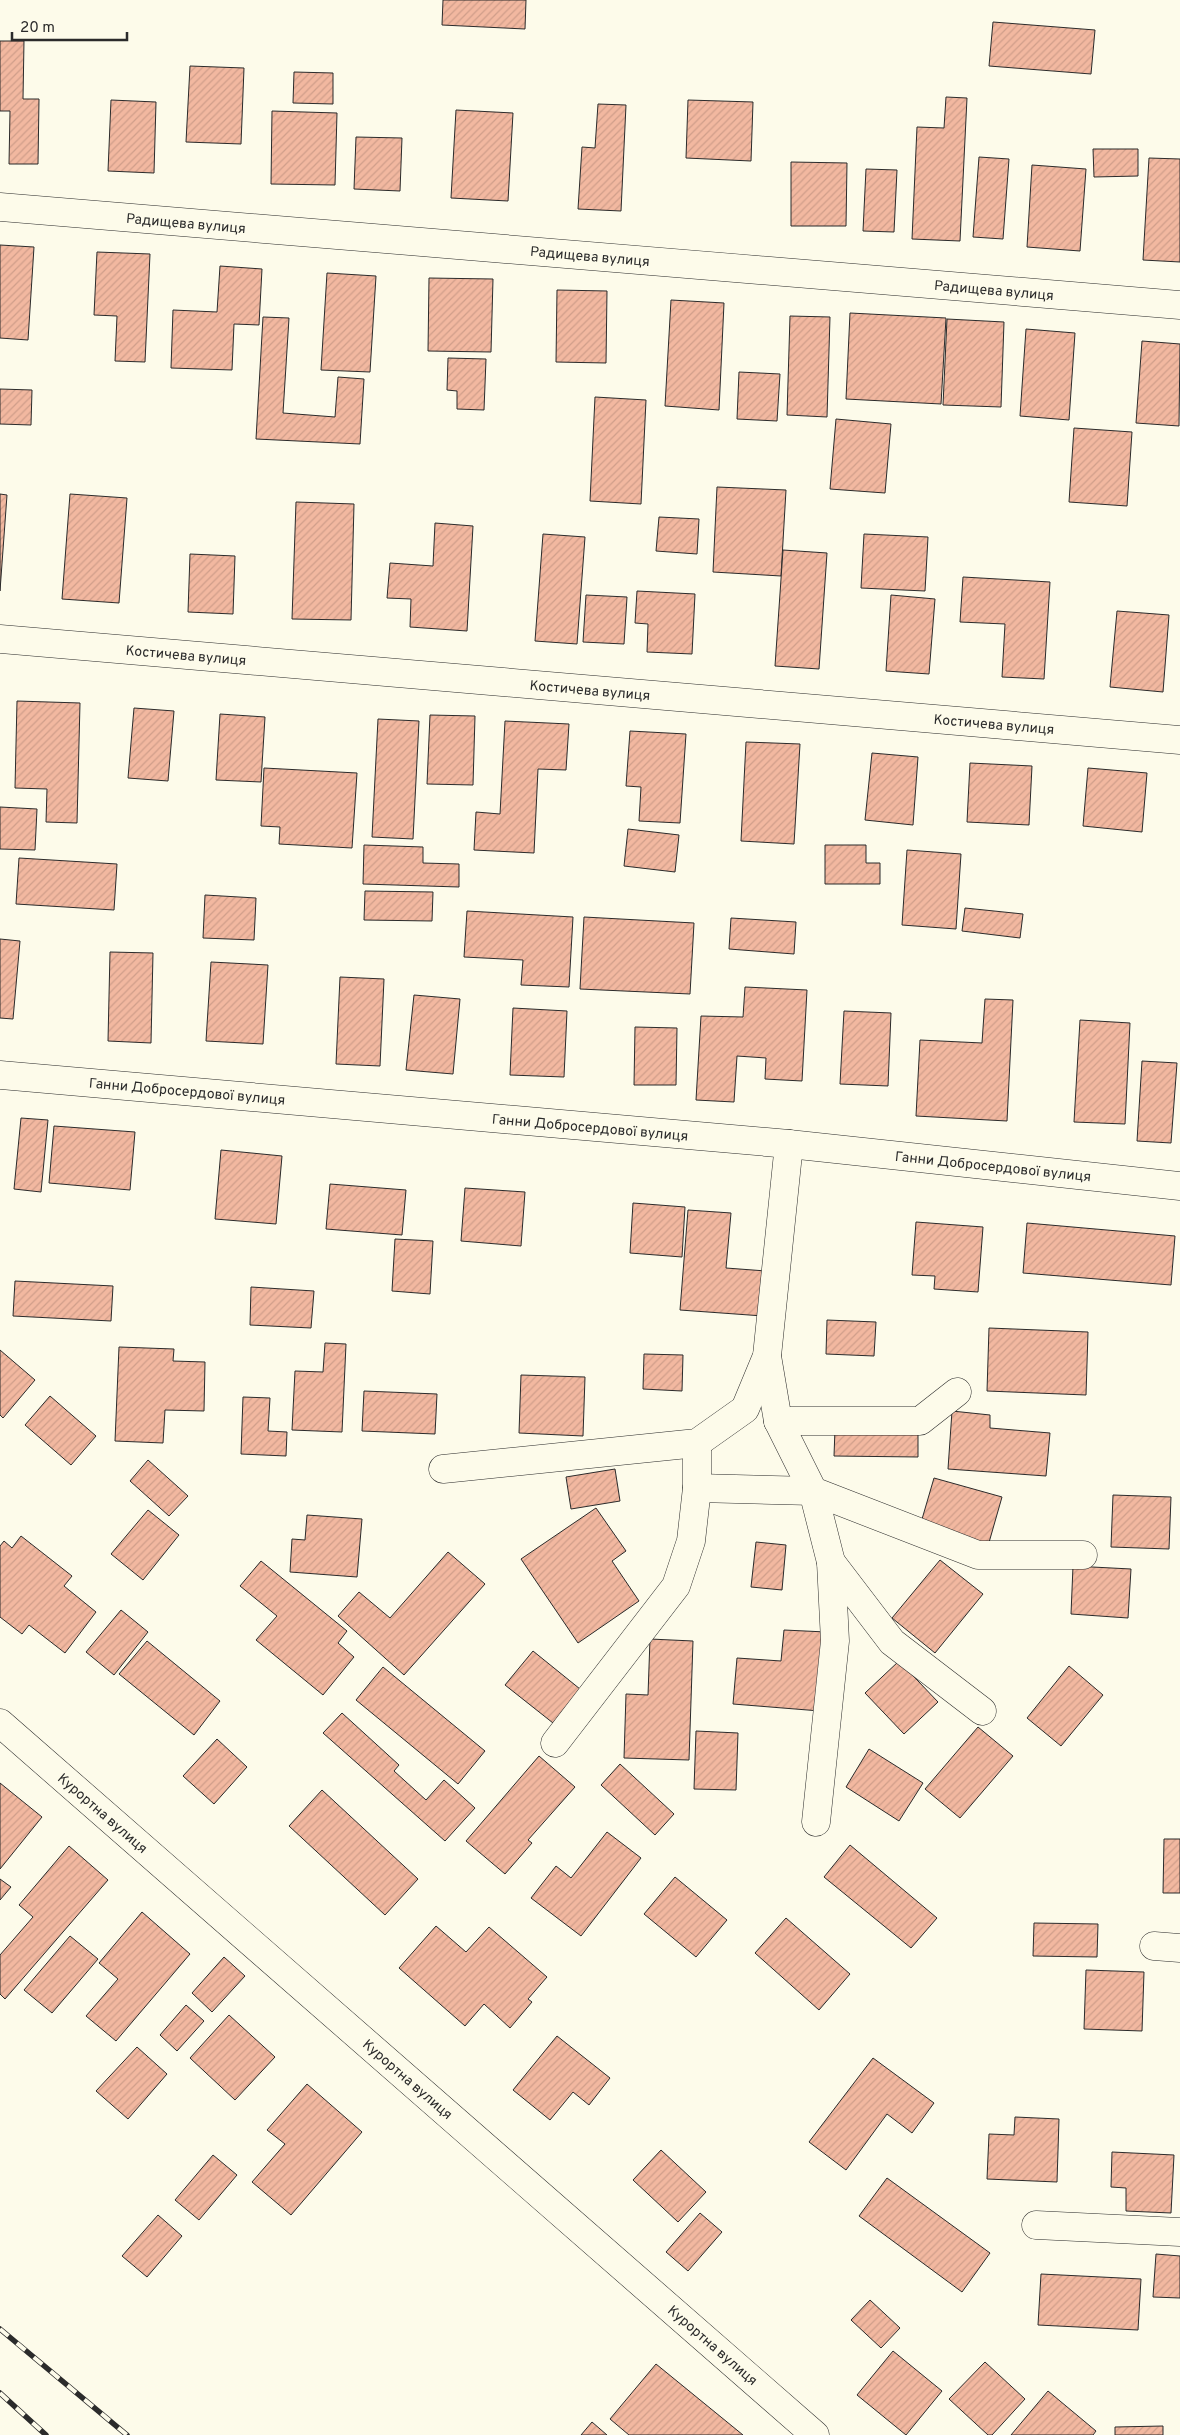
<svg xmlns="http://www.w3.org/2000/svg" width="1180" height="2435" font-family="Overpass,sans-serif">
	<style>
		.building { fill: url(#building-hatch); stroke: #2b2b2b }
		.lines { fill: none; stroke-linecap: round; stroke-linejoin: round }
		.minor-casing { stroke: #2b2b2b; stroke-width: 29 }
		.minor { stroke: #fdfbea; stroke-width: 28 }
		.rail-casing { stroke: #2b2b2b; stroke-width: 5.5 }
		.rail { stroke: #fdfbea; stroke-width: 4; stroke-dasharray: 11; stroke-linecap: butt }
		.labels { text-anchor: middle; stroke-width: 4; stroke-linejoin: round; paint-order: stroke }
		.street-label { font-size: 14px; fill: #2b2b2b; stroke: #fdfbea }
	</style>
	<defs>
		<pattern id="building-hatch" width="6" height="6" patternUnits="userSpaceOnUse" patternTransform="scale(1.25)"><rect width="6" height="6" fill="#f2b8a0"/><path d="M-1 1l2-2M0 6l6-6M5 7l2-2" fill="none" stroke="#d09e8a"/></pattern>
	</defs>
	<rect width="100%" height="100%" fill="#fdfbea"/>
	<g class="building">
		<polygon points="443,0 526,0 525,29 442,25"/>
		<polygon points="993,22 1095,30 1091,74 989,66"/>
		<polygon points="0,41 24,41 23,99 39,99 38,164 9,164 10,111 0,111"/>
		<polygon points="190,66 244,68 241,144 186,142"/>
		<polygon points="294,72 333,73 333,104 293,103"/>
		<polygon points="946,97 967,98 960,241 912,239 917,127 944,128"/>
		<polygon points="111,100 156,102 154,173 108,171"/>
		<polygon points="688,100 753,102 751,161 686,158"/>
		<polygon points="598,104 626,105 621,211 578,209 582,147 595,148"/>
		<polygon points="456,110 513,113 508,201 451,198"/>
		<polygon points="272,111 337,113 335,185 271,184"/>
		<polygon points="356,137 402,138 400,191 354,189"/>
		<polygon points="1093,149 1138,149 1138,176 1094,177"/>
		<polygon points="979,157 1009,159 1003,239 973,237"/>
		<polygon points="1149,158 1180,159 1180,262 1143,260"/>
		<polygon points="791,162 847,163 846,226 791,226"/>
		<polygon points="1032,165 1086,169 1080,251 1027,247"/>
		<polygon points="866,169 897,170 894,232 863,231"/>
		<polygon points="0,245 34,247 28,340 0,338"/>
		<polygon points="97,252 150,254 145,362 115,361 117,316 94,315"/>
		<polygon points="220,266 262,269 259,325 234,324 232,370 171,368 173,310 217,312"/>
		<polygon points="327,273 376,276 370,372 321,370"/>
		<polygon points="429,278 493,279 491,352 428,351"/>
		<polygon points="557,290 607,291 606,363 556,362"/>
		<polygon points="671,300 724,303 719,410 665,406"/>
		<polygon points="850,313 946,318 941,404 846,399"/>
		<polygon points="790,316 830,317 827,417 787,415"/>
		<polygon points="263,317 289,318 283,413 335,417 338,377 364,379 360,444 256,439"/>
		<polygon points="947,319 1004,322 1001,407 943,405"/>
		<polygon points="1026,329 1075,333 1069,420 1020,416"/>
		<polygon points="1142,341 1180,344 1179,426 1136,423"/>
		<polygon points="448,358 486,359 484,410 457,409 457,391 447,390"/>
		<polygon points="739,372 780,374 777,421 737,419"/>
		<polygon points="0,389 32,390 31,425 0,424"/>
		<polygon points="595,397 646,400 641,504 590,501"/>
		<polygon points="836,419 891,424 885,493 830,489"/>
		<polygon points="1074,428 1132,432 1127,506 1069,502"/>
		<polygon points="717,487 786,490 781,576 713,572"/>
		<polygon points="0,494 7,495 0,591"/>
		<polygon points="70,494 127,498 119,603 62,599"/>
		<polygon points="296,502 354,504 351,620 292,619"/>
		<polygon points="659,517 699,519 697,554 656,551"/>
		<polygon points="435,523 473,526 467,631 410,627 411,599 387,598 390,563 433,566"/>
		<polygon points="543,534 585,537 577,644 535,641"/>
		<polygon points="864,534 928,537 925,591 861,588"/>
		<polygon points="783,550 827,553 819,669 775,666"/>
		<polygon points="190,554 235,556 233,614 188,612"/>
		<polygon points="963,577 1050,582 1044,679 1002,677 1005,624 960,622"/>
		<polygon points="637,591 695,594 692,654 647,652 648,624 635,623"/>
		<polygon points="586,595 627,597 624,644 583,642"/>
		<polygon points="891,595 935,599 929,674 886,671"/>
		<polygon points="1117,611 1169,615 1163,692 1110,687"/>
		<polygon points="17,701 80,703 77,823 46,822 47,789 15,788"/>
		<polygon points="134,708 174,711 168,781 128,778"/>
		<polygon points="220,714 265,717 261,782 216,780"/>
		<polygon points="430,715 475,716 473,785 427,784"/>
		<polygon points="378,719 419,721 413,839 372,837"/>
		<polygon points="505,721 569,724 566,770 538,769 534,853 474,850 476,812 500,814"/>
		<polygon points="630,731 686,734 680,823 639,821 641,787 626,786"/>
		<polygon points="746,742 800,744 794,844 741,841"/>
		<polygon points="872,753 918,757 913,825 865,820"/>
		<polygon points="970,763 1032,766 1029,825 967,822"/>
		<polygon points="264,768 357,773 352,848 279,844 280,827 261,826"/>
		<polygon points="1088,768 1147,773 1142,832 1083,826"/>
		<polygon points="0,807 37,809 35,850 0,849"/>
		<polygon points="628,829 679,835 675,872 624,866"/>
		<polygon points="364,845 423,847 423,863 459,864 459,887 363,884"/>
		<polygon points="825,845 866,845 866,863 880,863 880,884 825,884"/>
		<polygon points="907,850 961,854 956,929 902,925"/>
		<polygon points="19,858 117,864 114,910 16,904"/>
		<polygon points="365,891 433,892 432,921 364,920"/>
		<polygon points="205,895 256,898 254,940 203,938"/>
		<polygon points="965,908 1023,914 1020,938 962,931"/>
		<polygon points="467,911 573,917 569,987 521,985 523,960 464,957"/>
		<polygon points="584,917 694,923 690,994 580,989"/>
		<polygon points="731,918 796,922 794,954 729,949"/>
		<polygon points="0,939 20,941 13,1019 0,1018"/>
		<polygon points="110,952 153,953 151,1043 108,1041"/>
		<polygon points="211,962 268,965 263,1044 206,1041"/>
		<polygon points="340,977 384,979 380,1066 336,1064"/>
		<polygon points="745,987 807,990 802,1081 765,1079 766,1058 737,1056 734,1102 696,1100 701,1016 743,1017"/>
		<polygon points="414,995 460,999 453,1074 406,1070"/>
		<polygon points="985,999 1013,1000 1007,1121 916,1116 920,1040 982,1043"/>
		<polygon points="513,1008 567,1011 564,1077 510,1075"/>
		<polygon points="844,1011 891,1013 888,1086 840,1084"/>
		<polygon points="1080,1020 1130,1023 1125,1124 1074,1122"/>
		<polygon points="635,1027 677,1028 676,1085 634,1085"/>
		<polygon points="1142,1061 1177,1063 1171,1143 1137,1141"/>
		<polygon points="21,1118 48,1120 41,1192 14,1189"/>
		<polygon points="54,1126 135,1132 130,1190 49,1183"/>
		<polygon points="221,1150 282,1156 276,1224 215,1219"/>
		<polygon points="330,1184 406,1190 402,1235 326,1229"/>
		<polygon points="465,1188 525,1192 521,1246 461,1241"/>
		<polygon points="633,1203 685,1207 682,1257 630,1253"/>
		<polygon points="688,1210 731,1213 726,1268 766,1271 763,1316 680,1310"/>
		<polygon points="916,1222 983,1227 978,1292 934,1289 935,1276 912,1275"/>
		<polygon points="1027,1223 1175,1236 1171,1285 1023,1273"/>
		<polygon points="395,1239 433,1241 430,1294 392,1291"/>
		<polygon points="15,1281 113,1286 111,1321 13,1316"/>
		<polygon points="251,1287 314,1291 311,1328 250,1325"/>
		<polygon points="827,1320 876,1322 874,1356 826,1354"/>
		<polygon points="989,1328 1088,1332 1086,1395 987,1391"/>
		<polygon points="325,1343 346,1344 342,1432 292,1430 295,1371 323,1372"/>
		<polygon points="119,1347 174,1349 173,1361 205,1362 204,1411 165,1410 163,1443 115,1441"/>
		<polygon points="0,1350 35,1380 3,1418 0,1415"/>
		<polygon points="644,1354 683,1355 682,1391 643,1389"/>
		<polygon points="521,1375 585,1377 583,1436 519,1433"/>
		<polygon points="364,1391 437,1394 435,1434 362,1431"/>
		<polygon points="50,1396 96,1436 71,1465 25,1425"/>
		<polygon points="243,1397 270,1398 268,1431 287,1432 286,1456 241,1454"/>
		<polygon points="952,1411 990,1415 990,1428 1050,1433 1046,1476 948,1469"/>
		<polygon points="835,1429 918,1431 918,1457 834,1456"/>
		<polygon points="148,1460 188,1496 169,1516 130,1481"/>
		<polygon points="615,1469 620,1501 571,1509 566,1477"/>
		<polygon points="934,1478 1002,1497 988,1546 920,1526"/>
		<polygon points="1113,1495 1171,1497 1169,1549 1111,1547"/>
		<polygon points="596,1508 626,1551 612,1561 639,1601 578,1643 521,1559"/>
		<polygon points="148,1510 179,1535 143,1580 111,1554"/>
		<polygon points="307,1515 362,1519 357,1577 290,1572 292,1539 305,1540"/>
		<polygon points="21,1536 72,1576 64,1586 96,1612 65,1653 29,1625 22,1634 0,1617 0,1546 4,1541 12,1548"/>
		<polygon points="756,1542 786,1545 782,1590 751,1587"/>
		<polygon points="448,1552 485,1584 404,1675 338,1616 359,1592 390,1618"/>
		<polygon points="940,1560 983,1594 935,1653 892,1618"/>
		<polygon points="261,1561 347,1631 338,1643 354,1657 323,1695 256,1640 277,1616 240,1586"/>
		<polygon points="1073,1566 1131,1569 1128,1618 1071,1614"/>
		<polygon points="121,1610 148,1632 114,1675 86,1652"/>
		<polygon points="784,1630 826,1632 820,1711 733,1704 737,1658 781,1661"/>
		<polygon points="650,1639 693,1641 689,1760 624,1758 626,1694 648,1695"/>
		<polygon points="147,1641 220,1701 194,1735 119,1674"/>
		<polygon points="533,1651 580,1689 553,1723 505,1685"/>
		<polygon points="899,1661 938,1702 904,1734 865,1693"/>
		<polygon points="1069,1666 1103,1695 1061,1746 1027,1718"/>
		<polygon points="383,1667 485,1751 458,1784 356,1700"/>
		<polygon points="342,1713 399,1765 394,1771 426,1800 444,1780 475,1808 445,1841 323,1733"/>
		<polygon points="978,1727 1013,1756 960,1818 925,1789"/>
		<polygon points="696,1731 738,1733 736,1790 694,1789"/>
		<polygon points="217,1739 247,1767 214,1804 183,1776"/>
		<polygon points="869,1749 923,1783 899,1821 846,1787"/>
		<polygon points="539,1756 575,1787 528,1840 532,1843 505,1874 466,1841"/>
		<polygon points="620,1764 674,1814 655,1835 601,1785"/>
		<polygon points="0,1783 42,1817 0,1869"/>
		<polygon points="322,1790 418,1879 385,1915 289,1826"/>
		<polygon points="607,1832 641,1858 581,1936 531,1898 556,1866 571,1878"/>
		<polygon points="1164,1839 1180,1839 1180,1893 1163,1893"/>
		<polygon points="850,1845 937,1918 911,1948 824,1877"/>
		<polygon points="69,1846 108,1880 5,1999 0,1994 0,1955 33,1917 19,1905"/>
		<polygon points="675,1877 727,1920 696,1957 644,1914"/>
		<polygon points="0,1879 11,1887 0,1900"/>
		<polygon points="142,1912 190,1954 116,2041 86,2016 118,1979 99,1963"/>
		<polygon points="786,1918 850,1974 819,2010 755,1953"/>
		<polygon points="1034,1923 1098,1924 1097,1957 1033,1956"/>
		<polygon points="436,1926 466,1952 489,1927 547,1977 528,1999 532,2002 510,2028 484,2004 465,2026 399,1968"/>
		<polygon points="70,1936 98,1959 52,2013 24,1990"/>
		<polygon points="224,1957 245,1976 212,2012 192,1993"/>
		<polygon points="1086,1970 1144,1972 1142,2031 1084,2029"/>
		<polygon points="186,2005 204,2021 177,2051 160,2035"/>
		<polygon points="229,2015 275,2057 235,2100 190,2058"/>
		<polygon points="557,2036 610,2078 589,2105 573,2092 550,2120 513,2090"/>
		<polygon points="137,2047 167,2074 128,2119 96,2091"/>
		<polygon points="873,2058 934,2103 912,2133 887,2114 846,2170 809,2142"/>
		<polygon points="307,2084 362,2132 291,2215 252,2182 285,2144 267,2130"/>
		<polygon points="1015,2117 1059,2119 1057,2182 987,2179 989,2134 1014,2135"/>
		<polygon points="661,2150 706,2192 678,2222 633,2180"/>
		<polygon points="1112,2152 1174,2155 1171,2213 1126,2211 1126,2188 1111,2187"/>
		<polygon points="213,2155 237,2175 199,2220 175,2200"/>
		<polygon points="887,2178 990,2253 962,2292 859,2216"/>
		<polygon points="700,2213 722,2232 688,2271 666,2252"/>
		<polygon points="158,2215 182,2236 147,2277 122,2256"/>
		<polygon points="1156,2254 1180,2256 1180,2298 1153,2297"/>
		<polygon points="1041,2274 1141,2279 1138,2330 1038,2325"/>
		<polygon points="870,2300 900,2328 881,2348 851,2320"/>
		<polygon points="893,2351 942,2391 906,2435 857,2395"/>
		<polygon points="985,2362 1025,2399 992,2435 988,2435 949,2399"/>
		<polygon points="656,2364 743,2435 629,2435 610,2419"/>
		<polygon points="1048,2391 1096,2431 1093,2435 1011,2435"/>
		<polygon points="592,2422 607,2435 581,2435"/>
		<polygon points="1163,2426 1163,2435 1115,2435 1115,2427"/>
	</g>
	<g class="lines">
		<g class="minor-casing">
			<g id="minor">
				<polyline points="0,207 1180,305"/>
				<polyline points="0,639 1180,740"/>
				<polyline points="0,1075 789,1144 1180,1186"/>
				<polyline points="767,1356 778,1421 813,1491 978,1555 1083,1555"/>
				<polyline points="778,1421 920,1421 957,1392"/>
				<polyline points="443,1469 697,1443 745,1409 767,1356 789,1144"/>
				<polyline points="697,1488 813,1491 831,1562 835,1641 816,1822"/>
				<polyline points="831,1562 892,1642 982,1711"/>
				<polyline points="0,1723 815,2435"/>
				<polyline points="555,1743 676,1586 691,1541 697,1488 697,1443"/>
				<polyline points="1154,1946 1180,1948"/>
				<polyline points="1036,2225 1180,2232"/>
			</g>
		</g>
		<use href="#minor" class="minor"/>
		<g class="rail-casing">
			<g id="rail">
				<polyline points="0,2329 127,2435"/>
				<polyline points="0,2393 46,2435"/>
			</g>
		</g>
		<use href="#rail" class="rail"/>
	</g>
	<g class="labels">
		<g class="street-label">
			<text transform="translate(186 223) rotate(5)" y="5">Радищева вулиця</text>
			<text transform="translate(590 256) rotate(5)" y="5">Радищева вулиця</text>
			<text transform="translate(994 290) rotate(5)" y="5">Радищева вулиця</text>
			<text transform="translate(186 655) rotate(5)" y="5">Костичева вулиця</text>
			<text transform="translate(590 690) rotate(5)" y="5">Костичева вулиця</text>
			<text transform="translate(994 724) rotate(5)" y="5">Костичева вулиця</text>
			<text transform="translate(187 1091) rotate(5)" y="5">Ганни Добросердової вулиця</text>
			<text transform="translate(590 1127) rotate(5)" y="5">Ганни Добросердової вулиця</text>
			<text transform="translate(993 1166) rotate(6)" y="5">Ганни Добросердової вулиця</text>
			<text transform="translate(103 1813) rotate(41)" y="5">Курортна вулиця</text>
			<text transform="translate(408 2079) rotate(41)" y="5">Курортна вулиця</text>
			<text transform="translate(713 2345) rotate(41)" y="5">Курортна вулиця</text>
		</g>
	</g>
	<path d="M12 32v8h115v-8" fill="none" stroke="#2b2b2b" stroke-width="2.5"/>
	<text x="20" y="32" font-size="15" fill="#2b2b2b" stroke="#fdfbea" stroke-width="4" paint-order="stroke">20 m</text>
</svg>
